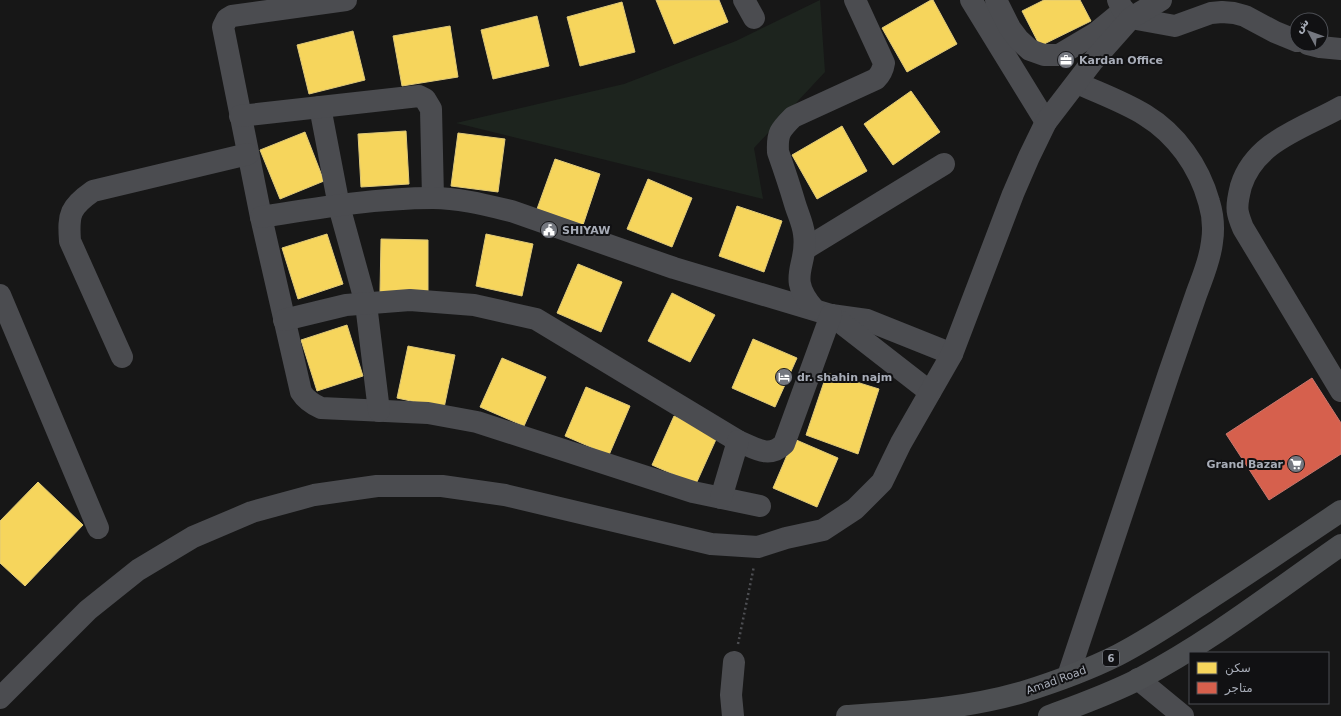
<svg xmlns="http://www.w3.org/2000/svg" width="1341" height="716" font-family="'DejaVu Sans','Noto Sans Arabic',sans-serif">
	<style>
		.green { fill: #1d241e }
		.homes { fill: #f6d55c; stroke: #dfc978 }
		.shops { fill: #d6604d; stroke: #c8776d }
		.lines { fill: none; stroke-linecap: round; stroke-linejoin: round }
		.path { stroke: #4d4e52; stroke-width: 2.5; stroke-dasharray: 2 3; stroke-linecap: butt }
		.minor { stroke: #4b4c50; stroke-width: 22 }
		.major { stroke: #4d4f52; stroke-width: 22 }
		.labels { text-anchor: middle; stroke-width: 4; stroke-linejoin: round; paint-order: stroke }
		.shield { fill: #111113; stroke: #7b7e86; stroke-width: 1 }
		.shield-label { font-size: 10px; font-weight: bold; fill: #a8adb8 }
		.poi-label { font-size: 11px; font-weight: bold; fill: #a8adb8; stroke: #111113; text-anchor: start }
		.street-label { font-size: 11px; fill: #a8adb8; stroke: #111113 }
	</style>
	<rect width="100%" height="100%" fill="#171717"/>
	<polygon class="green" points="820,0 825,72 754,148 763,199 456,123 624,84 736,41"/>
	<g class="homes">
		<polygon points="656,0 719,0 728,22 674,44"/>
		<polygon points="931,0 933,0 957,44 907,72 882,28"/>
		<polygon points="1044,0 1080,0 1091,21 1040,46 1022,11"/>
		<polygon points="622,2 635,52 580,66 567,17"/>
		<polygon points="537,16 549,66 493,79 481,30"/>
		<polygon points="450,26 458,77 402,86 393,36"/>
		<polygon points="353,31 365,80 309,94 297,45"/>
		<polygon points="911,91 940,132 893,165 864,124"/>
		<polygon points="842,126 867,171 817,199 792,155"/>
		<polygon points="406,131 409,184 361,187 358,134"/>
		<polygon points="305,132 324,181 280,199 260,150"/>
		<polygon points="458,133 505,139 498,192 451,186"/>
		<polygon points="555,159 600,174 583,225 537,209"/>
		<polygon points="648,179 692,198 672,247 627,229"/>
		<polygon points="737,206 782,221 764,272 719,256"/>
		<polygon points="327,234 343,284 298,299 282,248"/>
		<polygon points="486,234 533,244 522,296 476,286"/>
		<polygon points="381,239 428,240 428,293 380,293"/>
		<polygon points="578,264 622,282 601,332 557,313"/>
		<polygon points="672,293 715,315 690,362 648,341"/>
		<polygon points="347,325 363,376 317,391 301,340"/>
		<polygon points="753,339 797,358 775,407 732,388"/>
		<polygon points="408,346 455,355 444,408 397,398"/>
		<polygon points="502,358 546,377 524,426 480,407"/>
		<polygon points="827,373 879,389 858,454 806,435"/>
		<polygon points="586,387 630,406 609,455 565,436"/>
		<polygon points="674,416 718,435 696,484 652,465"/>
		<polygon points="794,439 838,458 817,507 773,488"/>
		<polygon points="38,482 83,525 25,586 0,563 0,521"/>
	</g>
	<polygon class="shops" points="1312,378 1341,423 1341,454 1269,500 1226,434"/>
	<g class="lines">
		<polyline class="path" points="738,644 754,566"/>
		<g class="minor">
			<path d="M346 0 232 16 227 19 223 27 261 217 301 392C306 400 312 404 321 408L428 413 477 422 693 492 760 506"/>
			<polyline points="744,0 754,18"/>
			<polyline points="971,0 1046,122"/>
			<polyline points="996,0 1010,28 1019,40 1030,50 1044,55 1059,55 1096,33 1124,10"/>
			<polyline points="1118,0 1123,10 1131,18 1175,26 1211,13 1222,12 1234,13 1245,16 1275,32 1297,41"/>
			<polyline points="1308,44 1320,47 1341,49"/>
			<polyline points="320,107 339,206 366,304 379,411"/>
			<path d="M1341 107C1304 128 1255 141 1241 186 1239 194 1236 205 1238 213 1239 218 1241 223 1243 228L1341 391"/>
			<polyline points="240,116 419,96 425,99 431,109 433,198"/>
			<path d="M261 217C317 208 376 198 433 198 459 198 486 205 511 211L674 268 831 315 867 320 952 354"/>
			<polyline points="805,249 944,164"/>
			<polyline points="0,295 98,528"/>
			<path d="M814 309C785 276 809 266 804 234 803 224 798 214 795 204 790 187 784 169 778 152 777 133 780 130 793 117L876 79C881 74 883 70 884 63L855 0"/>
			<polyline points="831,315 930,392"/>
			<path d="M284 320 346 305 410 300 474 305 536 319 738 441C755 448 769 459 784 444L831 315"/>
			<path d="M122 357 70 241C68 214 70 207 93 191L248 154"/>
			<polyline points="721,498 738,441"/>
			<path d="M1068 676C1101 575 1135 474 1169 373 1178 347 1187 321 1196 295 1202 278 1210 261 1212 242 1214 229 1213 215 1209 202 1199 166 1176 134 1145 115 1124 102 1099 93 1077 83"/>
			<polyline points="1138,679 1183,716"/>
			<polyline points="0,698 88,610 138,570 193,537 252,512 314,495 377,486 442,486 505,495 711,544 758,547 786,538 823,530 855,509 882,482 901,443 952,354 1013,194 1029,157 1046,122 1092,62 1131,18 1161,0"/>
			<polyline points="733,716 731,695 734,662"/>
		</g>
		<g class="major">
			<path d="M847 716C906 712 965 709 1023 692 1055 682 1088 670 1118 655 1149 639 1177 620 1206 601 1251 572 1296 541 1341 511"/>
			<path d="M1049 716C1079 705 1110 694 1139 679 1210 642 1275 591 1341 545"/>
		</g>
	</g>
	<defs>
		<g id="office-disc" transform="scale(0.9)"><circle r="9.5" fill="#757880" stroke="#111113"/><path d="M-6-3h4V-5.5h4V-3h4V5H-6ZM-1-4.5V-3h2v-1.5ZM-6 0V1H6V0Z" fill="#fff"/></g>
		<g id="civic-disc" transform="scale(0.9)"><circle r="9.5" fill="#757880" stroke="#111113"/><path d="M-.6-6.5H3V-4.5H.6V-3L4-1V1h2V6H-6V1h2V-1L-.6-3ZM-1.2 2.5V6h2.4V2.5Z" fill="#fff"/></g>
		<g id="hotel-disc" transform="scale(0.9)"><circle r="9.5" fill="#757880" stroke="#111113"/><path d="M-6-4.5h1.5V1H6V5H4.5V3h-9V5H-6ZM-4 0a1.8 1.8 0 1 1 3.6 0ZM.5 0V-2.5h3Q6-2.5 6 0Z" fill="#fff"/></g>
		<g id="supermarket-disc" transform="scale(0.9)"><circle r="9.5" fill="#757880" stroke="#111113"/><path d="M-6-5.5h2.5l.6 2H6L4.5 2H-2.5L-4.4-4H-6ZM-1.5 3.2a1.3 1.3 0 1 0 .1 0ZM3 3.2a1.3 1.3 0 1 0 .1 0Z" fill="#fff"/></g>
	</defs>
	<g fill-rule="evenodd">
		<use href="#office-disc" x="1066" y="60"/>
		<use href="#civic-disc" x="549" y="230"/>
		<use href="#hotel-disc" x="784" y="377"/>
		<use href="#supermarket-disc" x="1296" y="464"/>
	</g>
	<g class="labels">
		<rect class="shield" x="1103" y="650" width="16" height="16" rx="3"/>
		<g class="shield-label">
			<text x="1111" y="662">6</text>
		</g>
		<g class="poi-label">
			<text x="1079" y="64">Kardan Office</text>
			<text x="562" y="234">SHIYAW</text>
			<text x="797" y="381">dr. shahin najm</text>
			<text x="1283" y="468" text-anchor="end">Grand Bazar</text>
		</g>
		<g class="street-label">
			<text transform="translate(1056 680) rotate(-20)" y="4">Amad Road</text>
		</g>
	</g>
	<rect x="1189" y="652" width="140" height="52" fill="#111113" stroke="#4d4f55"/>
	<rect x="1197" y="662" width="20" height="12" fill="#f6d55c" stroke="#4d4f55"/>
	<text x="1225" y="672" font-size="12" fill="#a8adb8">سكن</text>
	<rect x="1197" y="682" width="20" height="12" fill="#d6604d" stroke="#4d4f55"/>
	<text x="1225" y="692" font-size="12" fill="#a8adb8">متاجر</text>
	<g transform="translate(1309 32) rotate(311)"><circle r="19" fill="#111113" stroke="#4d4f55"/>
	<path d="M0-3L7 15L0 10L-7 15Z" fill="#757880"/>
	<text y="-6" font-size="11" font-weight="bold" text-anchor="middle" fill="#a8adb8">ش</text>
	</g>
</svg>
